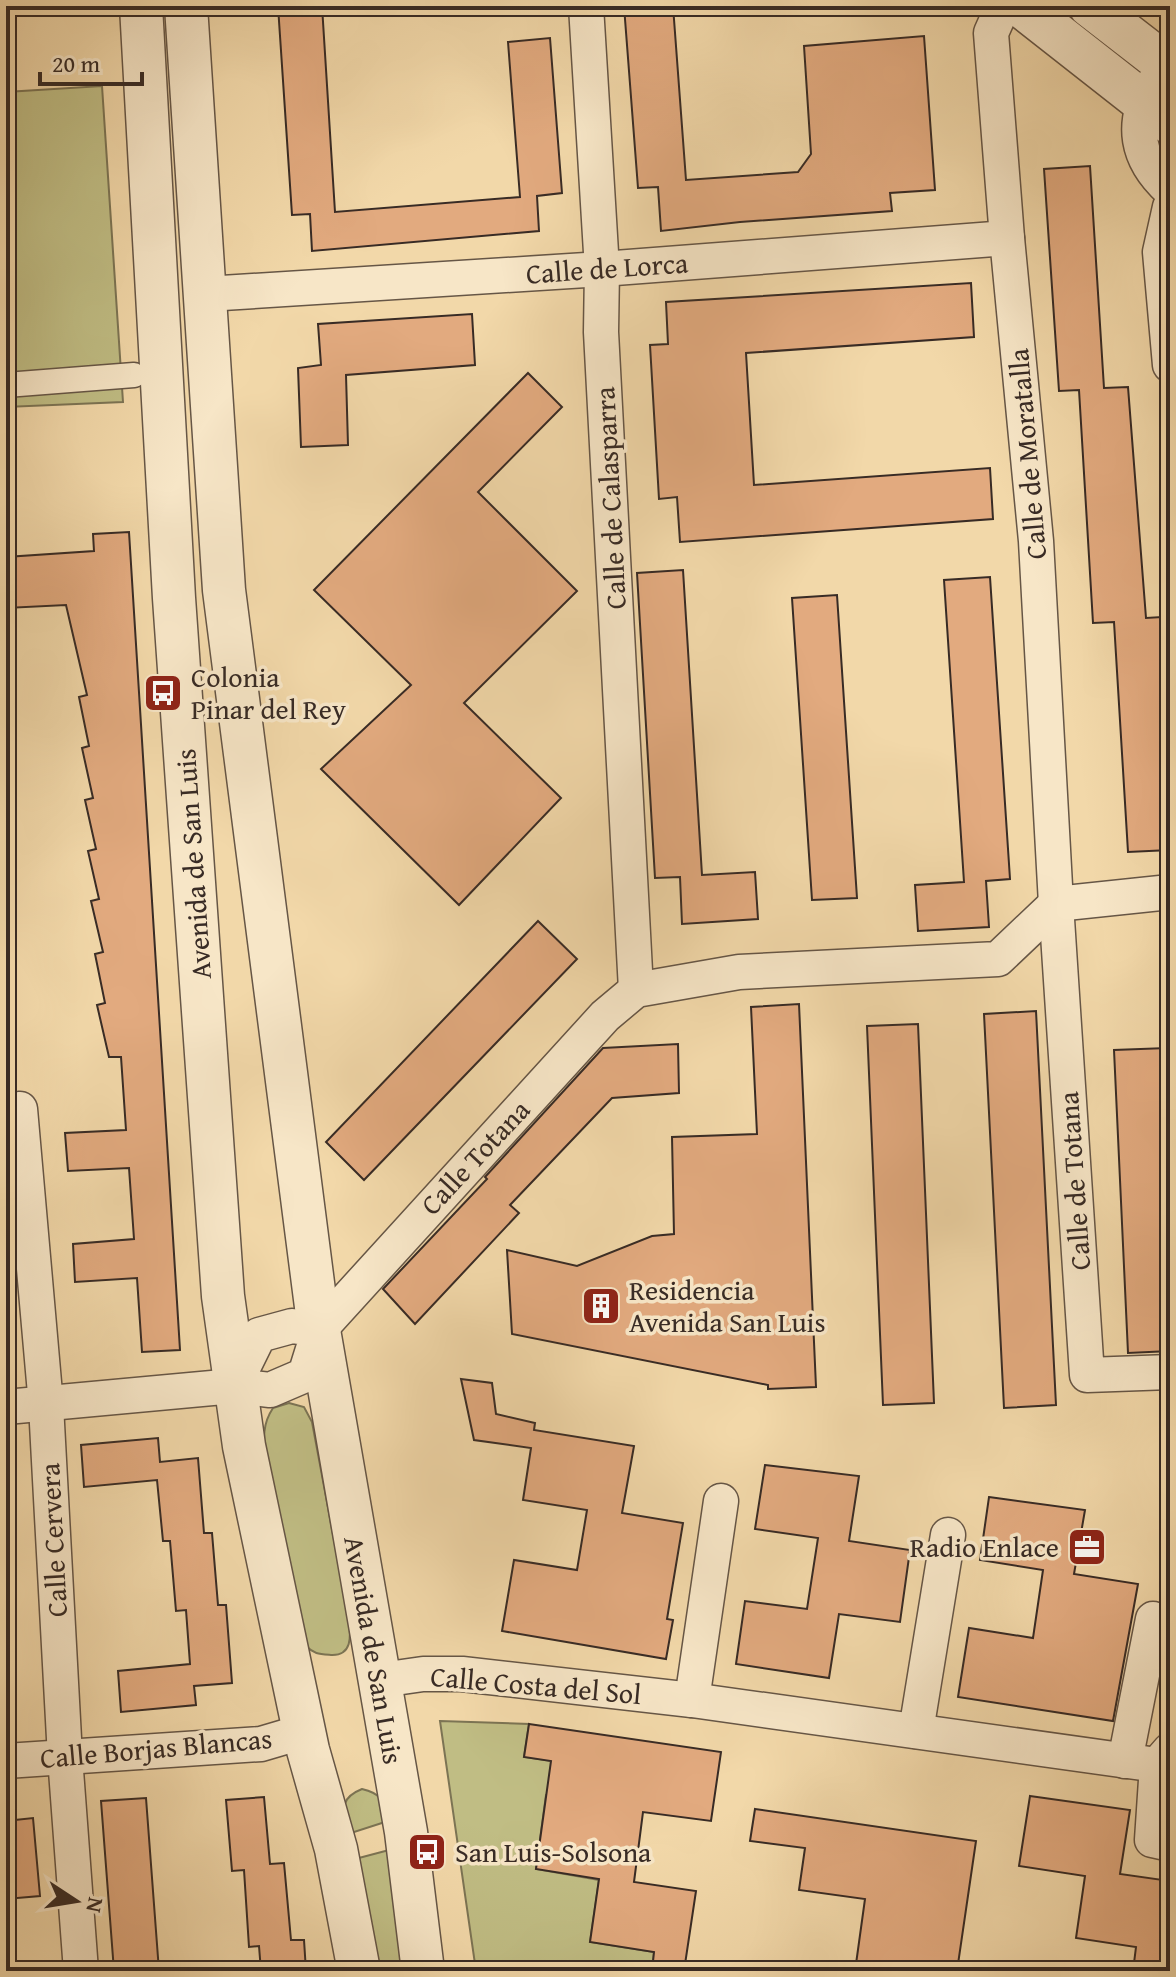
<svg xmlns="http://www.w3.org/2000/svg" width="1176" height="1977" font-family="'Gentium Book Plus',serif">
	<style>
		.green { fill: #c0bd84; stroke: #7c7454; stroke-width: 2 }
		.building { fill: #e2aa7f; stroke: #382b25; stroke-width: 2 }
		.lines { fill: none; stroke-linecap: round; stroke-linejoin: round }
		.pedestrian-casing { stroke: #665646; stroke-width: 27 }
		.minor-casing { stroke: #665646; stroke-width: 37 }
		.tertiary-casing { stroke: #665646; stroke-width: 45 }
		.pedestrian { stroke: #f7e6c7; stroke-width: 24 }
		.minor { stroke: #f7e6c7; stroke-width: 34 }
		.tertiary { stroke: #f7e6c7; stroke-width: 42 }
		.labels { text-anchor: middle; stroke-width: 7; stroke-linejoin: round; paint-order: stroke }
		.street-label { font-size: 28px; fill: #382b25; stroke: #f7e6c7 }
		.poi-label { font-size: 28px; fill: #382b25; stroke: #f7e6c7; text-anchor: start }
	</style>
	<rect width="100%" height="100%" fill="#f2d8a9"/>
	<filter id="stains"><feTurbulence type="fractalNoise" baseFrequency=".0025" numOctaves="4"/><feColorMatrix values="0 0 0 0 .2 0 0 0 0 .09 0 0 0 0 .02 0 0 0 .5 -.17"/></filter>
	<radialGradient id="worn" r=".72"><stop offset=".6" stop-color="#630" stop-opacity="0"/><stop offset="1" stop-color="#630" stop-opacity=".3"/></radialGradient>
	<g class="green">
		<polygon points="102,86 123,402 6,407 6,92"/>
		<path d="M289 1403 304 1407 312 1422 349 1620C351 1637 352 1656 331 1655 319 1654 314 1654 306 1646L266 1462C264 1441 261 1426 273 1408Z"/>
		<polygon points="440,1721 529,1724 524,1757 615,1770 546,1795 536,1869 599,1880 590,1942 654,1952 652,1971 476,1971"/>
		<path d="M362 1789C384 1794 382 1802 385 1822L348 1834C344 1812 337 1799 362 1789Z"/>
		<polygon points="389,1850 406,1971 376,1971 355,1859"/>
	</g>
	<g class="building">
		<polygon points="278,6 322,6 335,212 520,197 508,42 550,38 562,193 537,196 539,231 312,251 310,214 292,215"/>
		<polygon points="624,6 673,6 686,180 798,172 811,154 804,46 924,36 935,190 890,193 892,211 740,222 661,231 658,187 638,188"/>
		<polygon points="1090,166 1104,388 1128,387 1146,618 1162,617 1170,708 1170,850 1128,852 1114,622 1093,623 1079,390 1059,391 1044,169"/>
		<polygon points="971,283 974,337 746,353 754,485 990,468 993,519 680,542 677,497 659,499 650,345 668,344 666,302"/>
		<polygon points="472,314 475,365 346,375 348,445 301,447 298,368 321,365 318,324"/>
		<polygon points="528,373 562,407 478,492 577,591 464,703 561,798 459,905 321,769 411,685 314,590"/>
		<polygon points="129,532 180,1350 142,1352 137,1278 75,1282 73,1244 134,1239 129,1168 68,1171 65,1133 126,1130 121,1057 109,1057 97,1005 105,1003 95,954 103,952 91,901 99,899 88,851 96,849 85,800 93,798 82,748 89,746 79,697 87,695 66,605 6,608 6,557 94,551 93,534"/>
		<polygon points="683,570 702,875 755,872 758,919 682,924 680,877 655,878 637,573"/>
		<polygon points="990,577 1010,879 986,881 989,927 918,931 915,885 964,882 944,580"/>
		<polygon points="837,595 857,898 812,900 792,598"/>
		<polygon points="538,921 577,959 364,1180 326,1142"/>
		<polygon points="799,1004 816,1387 768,1389 768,1385 512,1334 507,1250 577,1266 652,1236 674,1234 672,1137 757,1134 751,1007"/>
		<polygon points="1036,1011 1056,1405 1004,1408 984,1014"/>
		<polygon points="918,1024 934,1403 883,1405 867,1026"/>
		<polygon points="678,1044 679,1093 612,1098 510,1205 519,1213 415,1324 383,1289 487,1179 485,1177 603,1048"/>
		<polygon points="1167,1048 1170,1117 1170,1351 1128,1353 1114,1050"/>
		<polygon points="461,1379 492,1383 496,1414 535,1423 534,1430 634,1446 622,1513 683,1523 667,1619 673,1620 666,1659 502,1631 514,1560 577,1570 587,1510 523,1500 531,1448 474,1440"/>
		<polygon points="158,1438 160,1462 198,1458 204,1533 212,1533 218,1605 226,1605 232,1683 194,1686 196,1705 121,1712 118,1671 190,1664 186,1610 176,1611 170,1541 163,1541 157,1480 84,1487 81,1445"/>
		<polygon points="765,1465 859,1476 849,1541 910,1550 900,1622 839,1614 829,1678 736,1664 745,1601 807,1609 818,1538 755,1529"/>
		<polygon points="989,1497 1085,1510 1074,1574 1138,1584 1113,1721 958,1697 969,1628 1033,1638 1043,1570 980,1560"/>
		<polygon points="529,1724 721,1752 711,1821 643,1812 634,1882 696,1891 684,1971 652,1971 654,1952 590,1942 599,1879 536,1869 551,1761 524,1757"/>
		<polygon points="1030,1796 1130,1810 1120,1874 1170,1881 1168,1971 1133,1971 1136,1947 1076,1938 1085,1876 1019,1866"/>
		<polygon points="264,1797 270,1864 284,1863 291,1940 304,1940 306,1971 261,1971 259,1946 249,1947 244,1870 232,1871 226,1800"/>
		<polygon points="146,1798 159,1971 114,1971 101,1801"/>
		<polygon points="755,1809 976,1841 957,1971 910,1971 856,1964 865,1899 799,1890 805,1848 750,1841"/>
		<polygon points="33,1818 40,1896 6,1899 6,1821"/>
	</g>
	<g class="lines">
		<g class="pedestrian-casing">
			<polyline id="pedestrian" points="6,385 134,375"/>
		</g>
		<g class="minor-casing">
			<g id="minor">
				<polyline points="586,6 602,269 601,332 636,990"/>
				<polyline points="1003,6 991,33 1007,238 1036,541 1056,904 1087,1375 1170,1372"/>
				<path d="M1153 84C1130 124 1136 159 1170 190"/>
				<polyline points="1170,207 1160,252 1170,365"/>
				<polyline points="206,294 602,269 1007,238"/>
				<polyline points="20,1109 46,1405 65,1757 81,1971"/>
				<polygon points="292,1326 319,1330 305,1375 270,1390 234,1386 259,1335"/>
				<polyline points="319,1330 605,1016 636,990 739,972 998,959 1056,904 1170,892"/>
				<polyline points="6,1407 234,1386"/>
				<polyline points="381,1680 423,1674 462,1674 692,1700 1157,1765"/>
				<polyline points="692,1700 721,1501"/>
				<polyline points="916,1731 948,1535"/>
				<polyline points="1170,1750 1157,1765 1152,1840 1170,1844"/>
				<polyline points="6,1761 261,1744 305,1731"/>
				<polyline points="1125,1761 1153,1619"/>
			</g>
		</g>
		<g class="tertiary-casing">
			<g id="tertiary">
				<polyline points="141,6 174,598 223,1296 244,1446 308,1750 336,1849 359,1971"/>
				<polyline points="186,6 224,590 319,1330 406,1832 423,1971"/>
				<polyline points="1021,6 1170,123"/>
				<polyline points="1090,6 1170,68"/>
			</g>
		</g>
		<use href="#pedestrian" class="pedestrian"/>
		<use href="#minor" class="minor"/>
		<use href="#tertiary" class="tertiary"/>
	</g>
	<defs>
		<g id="bus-square" transform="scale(2)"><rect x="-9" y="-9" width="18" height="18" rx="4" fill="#8f2418" stroke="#f7e6c7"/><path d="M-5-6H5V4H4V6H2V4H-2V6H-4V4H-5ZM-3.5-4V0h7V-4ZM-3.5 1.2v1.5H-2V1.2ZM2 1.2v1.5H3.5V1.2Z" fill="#fff"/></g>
		<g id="building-square" transform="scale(2)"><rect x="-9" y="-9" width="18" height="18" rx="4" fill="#8f2418" stroke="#f7e6c7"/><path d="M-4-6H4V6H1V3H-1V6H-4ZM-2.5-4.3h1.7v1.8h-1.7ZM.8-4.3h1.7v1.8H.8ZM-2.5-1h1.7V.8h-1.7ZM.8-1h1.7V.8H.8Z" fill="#fff"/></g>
		<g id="office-square" transform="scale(2)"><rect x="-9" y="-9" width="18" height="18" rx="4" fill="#8f2418" stroke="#f7e6c7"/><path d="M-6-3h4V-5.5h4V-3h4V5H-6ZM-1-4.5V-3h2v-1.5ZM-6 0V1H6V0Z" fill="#fff"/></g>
	</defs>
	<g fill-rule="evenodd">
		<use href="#bus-square" x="163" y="693"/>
		<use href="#building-square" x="601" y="1306"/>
		<use href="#office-square" x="1087" y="1547"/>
		<use href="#bus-square" x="427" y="1852"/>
	</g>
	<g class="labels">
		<g class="street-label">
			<text transform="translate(607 268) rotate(-4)" y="10">Calle de Lorca</text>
			<text transform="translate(1027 454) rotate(-95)" y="10">Calle de Moratalla</text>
			<text transform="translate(610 498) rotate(-93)" y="10">Calle de Calasparra</text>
			<text transform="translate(193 864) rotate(-94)" y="10">Avenida de San Luis</text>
			<text transform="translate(475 1157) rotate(-47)" y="10">Calle Totana</text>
			<text transform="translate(1074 1181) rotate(-94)" y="10">Calle de Totana</text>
			<text transform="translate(53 1540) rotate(-93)" y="10">Calle Cervera</text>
			<text transform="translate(374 1650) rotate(80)" y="10">Avenida de San Luis</text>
			<text transform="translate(536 1685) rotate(5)" y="10">Calle Costa del Sol</text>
			<text transform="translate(156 1748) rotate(-5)" y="10">Calle Borjas Blancas</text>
		</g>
		<g class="poi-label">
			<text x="191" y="687">Colonia<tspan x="191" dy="32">Pinar del Rey</tspan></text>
			<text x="629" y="1300">Residencia<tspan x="629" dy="32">Avenida San Luis</tspan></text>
			<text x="1059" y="1557" text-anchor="end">Radio Enlace</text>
			<text x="455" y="1862">San Luis-Solsona</text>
		</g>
	</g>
	<rect width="1176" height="1977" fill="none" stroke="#f2d8a9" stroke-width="32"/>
	<rect x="8" y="8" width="1160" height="1961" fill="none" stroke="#382b25" stroke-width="4"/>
	<rect x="16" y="16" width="1144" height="1945" fill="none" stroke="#382b25" stroke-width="2"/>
	<g transform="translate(76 1901) rotate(102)" stroke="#f7e6c7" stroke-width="6" paint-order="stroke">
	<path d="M0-6L14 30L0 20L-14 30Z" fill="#382b25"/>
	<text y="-12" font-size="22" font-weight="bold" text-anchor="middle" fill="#382b25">N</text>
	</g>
	<path d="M40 72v12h102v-12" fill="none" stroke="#382b25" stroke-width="4"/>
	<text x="52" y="72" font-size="24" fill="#382b25" stroke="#f7e6c7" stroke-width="6" paint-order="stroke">20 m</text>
	<rect width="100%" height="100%" filter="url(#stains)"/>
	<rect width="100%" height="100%" fill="url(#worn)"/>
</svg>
